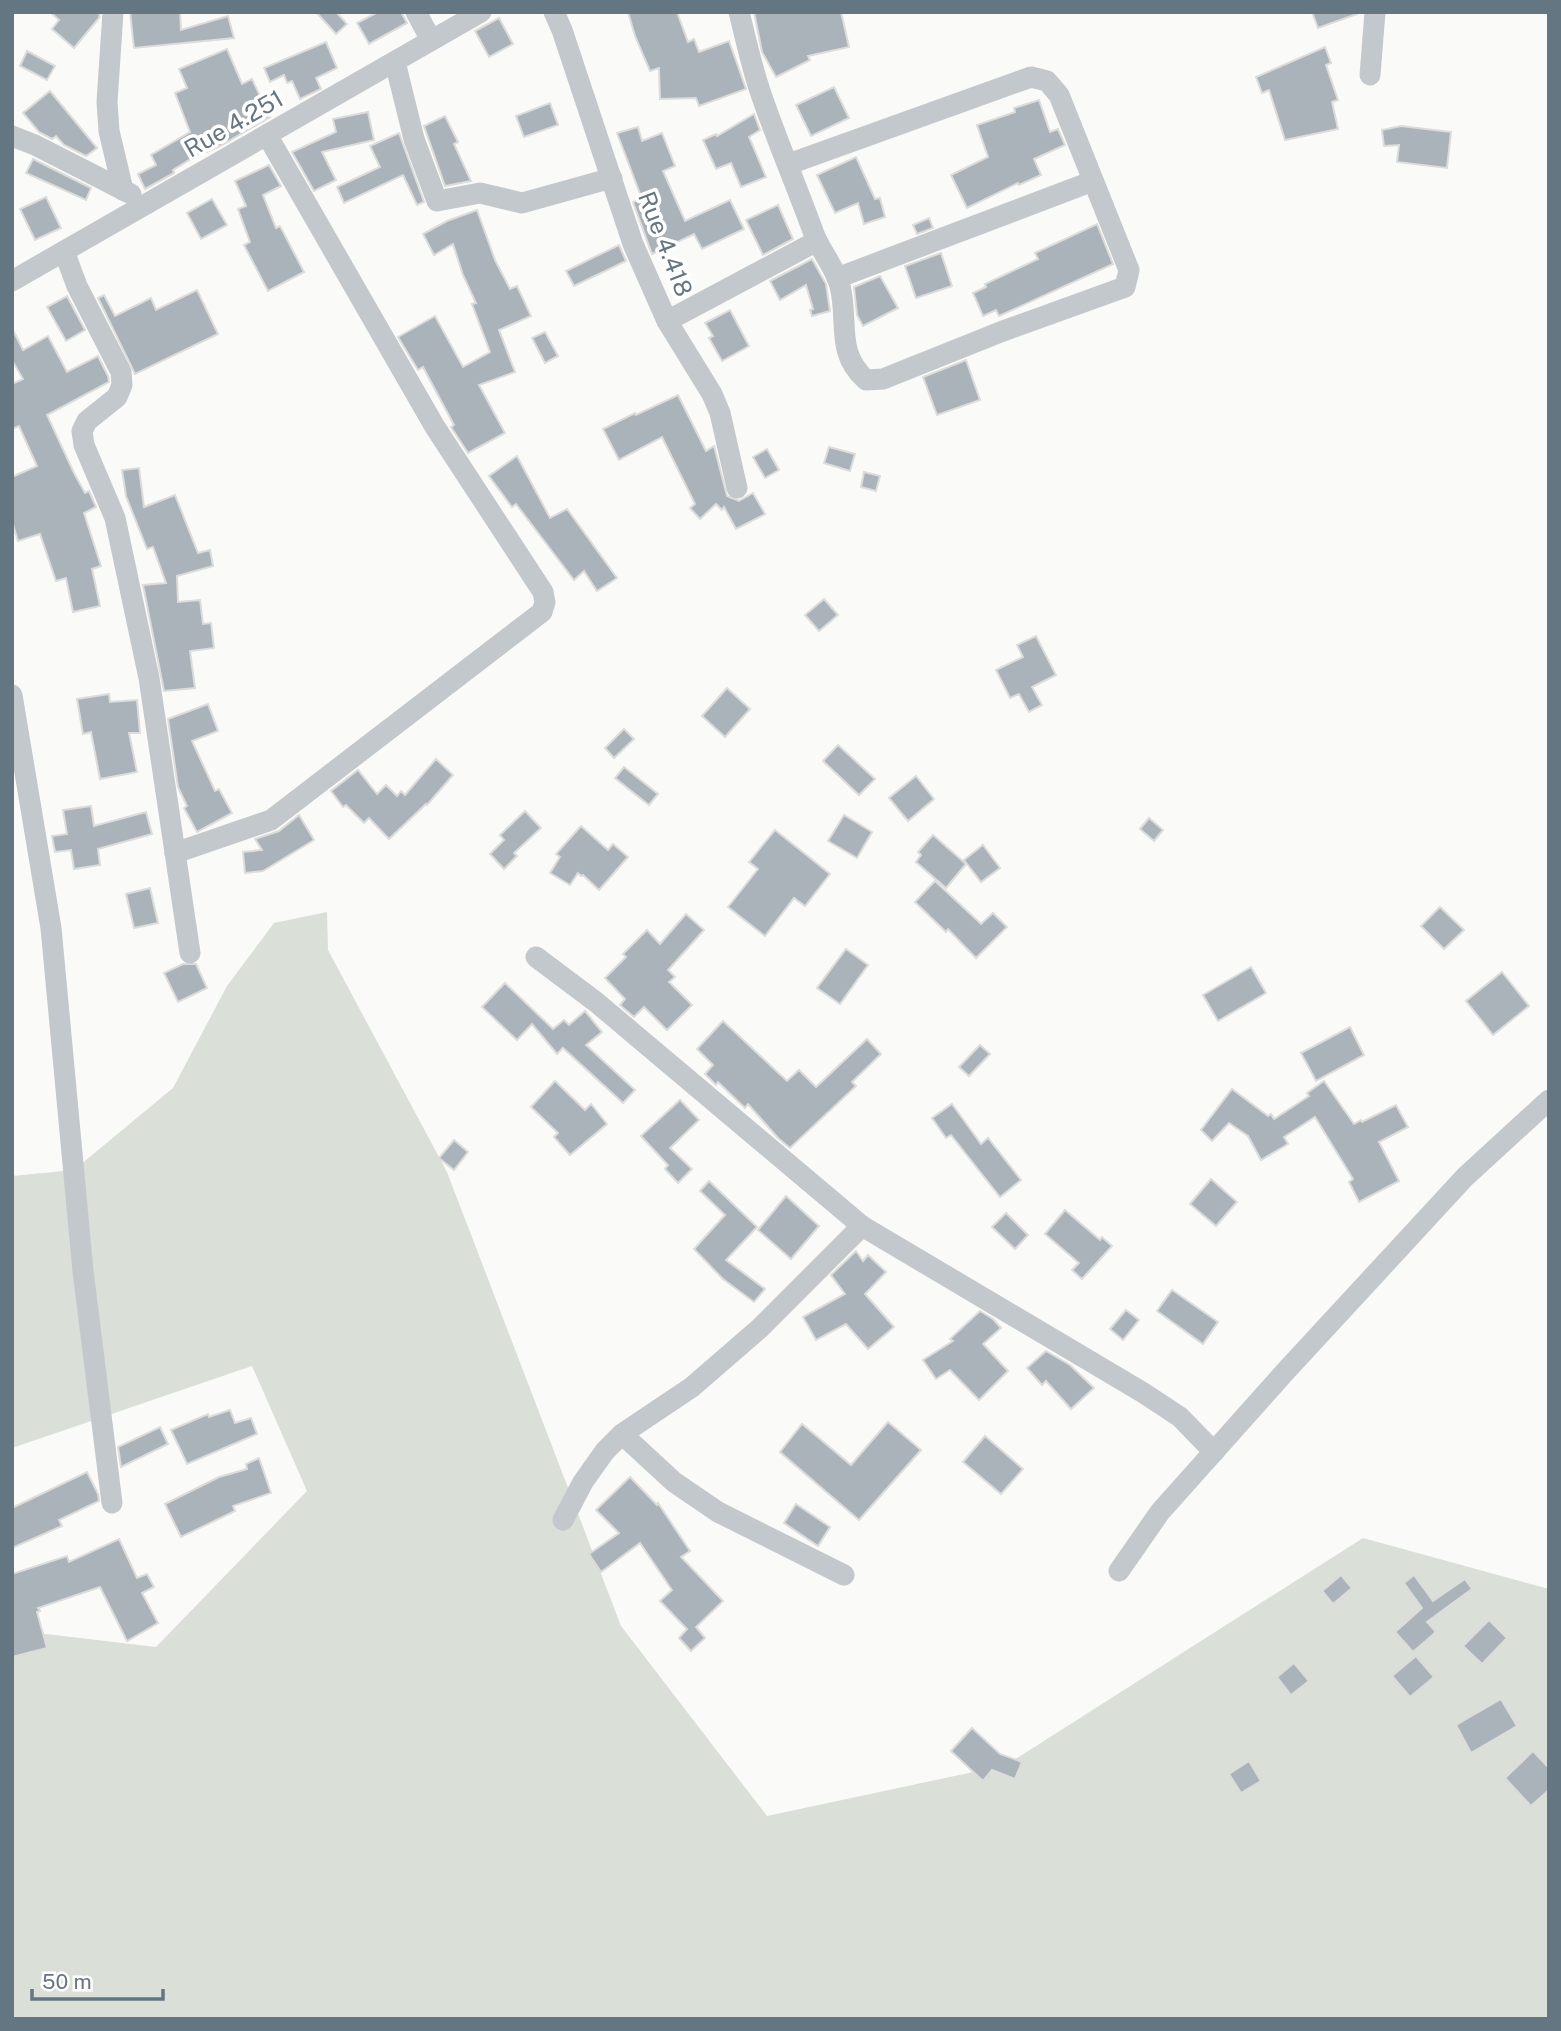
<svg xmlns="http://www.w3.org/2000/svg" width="1561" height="2031" font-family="'Public Sans',sans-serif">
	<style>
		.green { fill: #dadfd7 }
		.building { fill: #aab3b9; stroke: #dcdcda; stroke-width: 2 }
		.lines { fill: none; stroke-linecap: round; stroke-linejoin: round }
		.minor { stroke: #c3c8cc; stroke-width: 21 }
		.labels { text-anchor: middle; stroke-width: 7; stroke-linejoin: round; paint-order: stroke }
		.street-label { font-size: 24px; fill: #657683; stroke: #fff }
	</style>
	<rect width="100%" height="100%" fill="#fafaf8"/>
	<polygon class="green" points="327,912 328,950 447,1172 621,1626 767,1816 1006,1765 1363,1538 1549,1589 1549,2019 12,2019 12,1630 156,1647 307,1491 252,1366 12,1448 12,1176 74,1170 173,1088 227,986 274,923"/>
	<g class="building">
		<polygon points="50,12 100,12 99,18 74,48 52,29 59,20"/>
		<polygon points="130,12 180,12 181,30 228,16 234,38 134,48"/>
		<polygon points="316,12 336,12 347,24 336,34"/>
		<polygon points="378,12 401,12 407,23 369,44 357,23"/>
		<polygon points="628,12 677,12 688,42 694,39 699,52 729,41 746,89 699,106 696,98 660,99 659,68 650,71 635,36"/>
		<polygon points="754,12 841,12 849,47 808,56 810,60 776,77 762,52"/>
		<polygon points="1312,12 1357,12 1357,14 1318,28"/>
		<polygon points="499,18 513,44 489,57 475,31"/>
		<polygon points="326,42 337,68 316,78 321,89 300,99 292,81 287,83 284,75 270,82 264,68"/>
		<polygon points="1325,47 1331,63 1326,65 1338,100 1332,102 1338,129 1285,140 1269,90 1262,93 1256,77"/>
		<polygon points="227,49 242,84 252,79 270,117 220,146 205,153 204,151 173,170 174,173 145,189 138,174 156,165 151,155 190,132 175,93 187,88 179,69"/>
		<polygon points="27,51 55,66 47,80 20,66"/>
		<polygon points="834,87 849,118 811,136 796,105"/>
		<polygon points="50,91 97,148 86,156 64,145 56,136 52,139 39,132 23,113"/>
		<polygon points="1039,100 1050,132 1058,129 1065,145 1034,159 1041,175 1019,185 1018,183 967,208 951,175 988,157 977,125 1015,112 1014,108"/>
		<polygon points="550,103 558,125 524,137 516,116"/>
		<polygon points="368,112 374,140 322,152 336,180 314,191 292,152 336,132 333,119"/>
		<polygon points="754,114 760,130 749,137 766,177 741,187 731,163 716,169 703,140 716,134 717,136"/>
		<polygon points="445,116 458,142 454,144 471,181 445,186 424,126"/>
		<polygon points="1401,126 1451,132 1447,168 1397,162 1399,145 1384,146 1382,130"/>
		<polygon points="638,127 642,141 662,133 675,166 663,171 685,221 730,200 744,229 702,249 694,234 652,254 633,202 642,199 617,133"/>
		<polygon points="399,133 424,202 417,205 403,175 344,203 337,187 380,167 370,146"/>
		<polygon points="856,157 875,199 880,198 885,217 864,224 858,203 835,213 817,175"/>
		<polygon points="33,159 91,188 86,200 26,173"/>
		<polygon points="269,165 281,186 263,195 276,228 280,226 304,272 268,291 244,245 250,242 238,209 246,206 235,181"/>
		<polygon points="46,197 61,228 35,240 20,209"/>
		<polygon points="212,199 227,225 201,239 187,213"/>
		<polygon points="778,205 793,239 763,255 746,220"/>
		<polygon points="477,210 495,260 510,289 517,286 531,316 499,330 515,372 479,385 505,433 468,453 451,427 454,425 423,367 418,370 398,337 435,316 463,367 490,352 472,304 476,303 463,275 453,244 434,255 423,234 447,221"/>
		<polygon points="929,218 933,228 917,234 913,225"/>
		<polygon points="1097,224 1113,264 999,316 996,310 983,316 973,293 986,287 985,284 1038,259 1035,253"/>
		<polygon points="619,245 626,261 574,286 566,271"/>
		<polygon points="941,253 952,286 916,298 905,266"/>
		<polygon points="812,259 826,284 830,311 812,316 810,310 813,309 806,285 780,300 770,281"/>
		<polygon points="880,276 898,308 863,326 857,315 854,287"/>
		<polygon points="197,290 218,334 135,374 98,298 104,295 115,316 151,298 156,310"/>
		<polygon points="67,296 85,330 66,341 47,307"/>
		<polygon points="730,310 749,346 722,361 709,338 713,336 705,323"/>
		<polygon points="12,328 23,350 48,336 67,372 98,356 108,376 109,382 47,415 74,473 85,493 89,491 96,507 84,513 101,566 92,569 100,606 73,612 66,578 56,581 40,534 18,541 12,521 12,477 37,466 19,426 12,429 12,384 23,379 12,360"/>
		<polygon points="545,332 558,356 545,363 532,338"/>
		<polygon points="966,360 980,400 937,415 923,377"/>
		<polygon points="678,395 706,451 714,446 727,496 739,501 753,493 765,514 736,529 724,507 722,510 716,504 700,519 690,508 695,504 662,437 619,460 603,429 635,413 636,415"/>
		<polygon points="829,447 855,454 850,471 824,463"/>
		<polygon points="767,449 779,470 765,478 753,457"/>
		<polygon points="517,456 550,518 567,509 617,578 597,591 584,571 574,580 516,504 512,507 489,476"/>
		<polygon points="139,468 144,507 175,495 198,553 210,550 213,566 177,576 178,602 200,600 203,624 211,623 214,648 190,651 195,688 164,691 143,585 166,583 153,547 147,549 126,496 122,470"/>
		<polygon points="864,472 880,476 876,491 861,487"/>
		<polygon points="824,599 838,615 819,631 805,615"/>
		<polygon points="1036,636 1056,675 1032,687 1042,705 1029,712 1019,694 1010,698 996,670 1023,657 1017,645"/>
		<polygon points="727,688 750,709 725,737 702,716"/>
		<polygon points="109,694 110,702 137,700 140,733 129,733 137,772 100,779 91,732 83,734 77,699"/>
		<polygon points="208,704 218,731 192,741 215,791 219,789 232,813 197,832 184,808 187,806 178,787 168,719"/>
		<polygon points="624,729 634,739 614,758 605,748"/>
		<polygon points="838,745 875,779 859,795 823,761"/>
		<polygon points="436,759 453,775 427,805 426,804 389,839 369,818 364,823 346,805 343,807 331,791 358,770 377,794 386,785 397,796 401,791 405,795"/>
		<polygon points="624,767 658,794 649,805 615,778"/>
		<polygon points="916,776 934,799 908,821 889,798"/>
		<polygon points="91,806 94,826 146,812 152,834 98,849 100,865 74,869 71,850 55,852 52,836 67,834 63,810"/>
		<polygon points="525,811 541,828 514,853 517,856 504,869 490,854 504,840 500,835"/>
		<polygon points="299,815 314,840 263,871 245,873 243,852 262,850 255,839 279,831"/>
		<polygon points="844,815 872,832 857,858 828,841"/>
		<polygon points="1149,818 1163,830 1154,841 1140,829"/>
		<polygon points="581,826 608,850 613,844 628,857 599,890 583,875 581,876 578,873 570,885 550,873 560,857 556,854"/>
		<polygon points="775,830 830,874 805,906 794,898 765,936 728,907 758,869 749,862"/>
		<polygon points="933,835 966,864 946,888 916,862 921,855 918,852"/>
		<polygon points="983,845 1000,868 981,882 964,860"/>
		<polygon points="935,881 981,924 993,913 1007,927 976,958 948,929 946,932 915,902"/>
		<polygon points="150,888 158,923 134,928 126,894"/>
		<polygon points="1440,907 1464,930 1444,949 1421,926"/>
		<polygon points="686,914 704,930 668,970 675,977 669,982 692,1005 667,1030 644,1007 634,1017 620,1005 625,999 605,978 626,957 623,954 647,930 660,944"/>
		<polygon points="846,949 868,965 840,1004 817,988"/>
		<polygon points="183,964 196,964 207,988 178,1002 164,973"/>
		<polygon points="1251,967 1266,993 1218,1021 1203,995"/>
		<polygon points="1502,972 1529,1006 1493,1035 1466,1001"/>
		<polygon points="505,983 553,1029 564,1020 569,1025 585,1011 602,1032 586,1045 635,1090 623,1103 563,1048 557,1054 532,1024 517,1040 482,1007"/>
		<polygon points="723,1021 787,1081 799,1070 816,1087 867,1039 881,1054 852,1082 856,1086 790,1148 778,1138 748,1104 745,1108 718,1082 716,1085 705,1074 713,1065 697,1049"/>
		<polygon points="1350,1027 1364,1055 1316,1081 1301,1053"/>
		<polygon points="980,1045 990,1054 969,1076 959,1067"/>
		<polygon points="555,1081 585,1110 591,1104 607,1124 570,1155 554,1137 558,1133 531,1107"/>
		<polygon points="1324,1081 1354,1124 1361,1120 1362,1122 1396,1105 1408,1127 1379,1142 1399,1181 1359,1202 1349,1182 1353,1179 1315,1117 1284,1137 1288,1144 1261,1160 1248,1136 1229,1123 1212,1141 1201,1130 1232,1089 1268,1116 1271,1114 1274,1119 1309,1096 1307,1093"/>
		<polygon points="680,1100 699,1120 670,1148 692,1169 678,1183 665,1169 668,1165 641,1136"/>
		<polygon points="952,1104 981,1144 988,1138 1021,1180 1000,1197 951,1135 946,1138 932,1118"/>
		<polygon points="454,1140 468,1152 454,1170 439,1158"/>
		<polygon points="1211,1179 1237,1202 1216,1226 1190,1204"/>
		<polygon points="709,1181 757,1227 726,1260 765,1289 754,1302 723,1279 694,1249 725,1215 700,1191"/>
		<polygon points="786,1196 819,1226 791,1259 758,1230"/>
		<polygon points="1065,1210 1100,1240 1102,1237 1112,1246 1082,1279 1072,1270 1079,1263 1045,1234"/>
		<polygon points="1006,1213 1028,1235 1015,1249 992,1227"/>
		<polygon points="856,1251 863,1261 868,1255 886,1272 865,1294 894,1327 868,1349 846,1324 816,1340 803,1317 845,1294 831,1275"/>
		<polygon points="1172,1290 1218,1322 1203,1344 1157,1311"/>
		<polygon points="1126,1310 1139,1320 1123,1340 1110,1329"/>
		<polygon points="980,1311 993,1319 1001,1328 983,1344 1008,1371 979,1400 950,1370 936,1379 923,1360 953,1341 950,1339"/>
		<polygon points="1046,1351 1070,1365 1094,1388 1071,1409 1046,1381 1042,1385 1027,1368"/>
		<polygon points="230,1410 235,1423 251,1418 257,1434 187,1464 171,1430 208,1414 209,1417"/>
		<polygon points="888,1422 921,1450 859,1520 780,1452 802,1424 851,1465"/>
		<polygon points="160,1427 168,1444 121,1467 118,1447"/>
		<polygon points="985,1436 1023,1469 1001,1494 963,1462"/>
		<polygon points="259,1458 271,1493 233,1506 235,1511 181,1537 165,1504 219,1477 247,1469 246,1464"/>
		<polygon points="87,1472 98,1494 99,1501 59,1520 62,1526 12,1548 12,1508"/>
		<polygon points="630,1477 657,1505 658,1503 690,1551 681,1557 723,1601 696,1627 705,1638 691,1651 679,1638 687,1629 660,1601 672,1590 640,1543 601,1572 589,1554 619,1533 596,1510"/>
		<polygon points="796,1504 830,1527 818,1546 784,1523"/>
		<polygon points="119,1539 137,1578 147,1574 154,1587 142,1593 158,1623 127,1641 100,1587 38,1608 40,1611 37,1612 47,1648 12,1657 12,1574 67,1556 69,1562"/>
		<polygon points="1341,1575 1352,1588 1333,1604 1322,1591"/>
		<polygon points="1414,1575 1433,1601 1465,1579 1472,1589 1427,1622 1436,1632 1413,1652 1395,1632 1422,1608 1404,1583"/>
		<polygon points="1489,1620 1507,1638 1482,1664 1463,1646"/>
		<polygon points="1416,1656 1434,1677 1410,1697 1392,1676"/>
		<polygon points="1294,1663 1309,1681 1291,1695 1277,1677"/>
		<polygon points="1501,1699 1517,1726 1471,1753 1456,1725"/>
		<polygon points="972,1728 1000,1754 1022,1762 1015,1779 992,1770 983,1781 951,1751"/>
		<polygon points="1533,1751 1549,1768 1549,1790 1531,1806 1505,1778"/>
		<polygon points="1249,1761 1261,1781 1241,1793 1229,1774"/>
	</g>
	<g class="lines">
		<g class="minor">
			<polyline points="113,12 107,102 109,131 123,190"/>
			<polyline points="416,12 431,40"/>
			<polyline points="554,12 562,30 633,244 667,321 712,394 720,413 737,488"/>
			<path d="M739 12C746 40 752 68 761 94 777 141 797 187 814 234 821 252 835 267 840 286 849 322 835 352 866 380L883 379 1003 331 1125 287 1129 270 1059 95 1047 81 1031 77 789 164"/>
			<polyline points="395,62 414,139 437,201 480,193 522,203 612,178"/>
			<polyline points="1370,75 1375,12"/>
			<polyline points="12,136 35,145 131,194"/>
			<polyline points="64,251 77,286 121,372 122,385 117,397 87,421 82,431 84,445 115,518 149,678 190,953"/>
			<polyline points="837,278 1093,181"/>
			<polyline points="12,281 481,12"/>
			<polyline points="667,321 817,241"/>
			<polyline points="12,695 51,928 83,1271 112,1503"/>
			<polyline points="175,853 271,820 542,612 545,602 543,592 435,427 267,135"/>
			<polyline points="536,957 596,1002 862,1226 1142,1392 1180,1417 1214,1452"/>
			<polyline points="622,1434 674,1482 718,1512 844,1575"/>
			<polyline points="563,1520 583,1482 605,1451 622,1434 692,1387 759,1329 862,1226"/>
			<polyline points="1119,1571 1160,1512 1284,1373 1465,1177 1549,1100"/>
		</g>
	</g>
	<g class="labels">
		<g class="street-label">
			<text transform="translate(234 124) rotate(-30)" y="8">Rue 4.251</text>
			<text transform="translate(665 244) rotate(69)" y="8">Rue 4.418</text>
		</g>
	</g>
	<rect width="1561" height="2031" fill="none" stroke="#657683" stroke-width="28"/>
	<path d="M32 1989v10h131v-10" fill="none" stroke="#657683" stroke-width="3.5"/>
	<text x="42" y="1989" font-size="21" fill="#657683" stroke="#ffffff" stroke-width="5" paint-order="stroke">50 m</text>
</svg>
